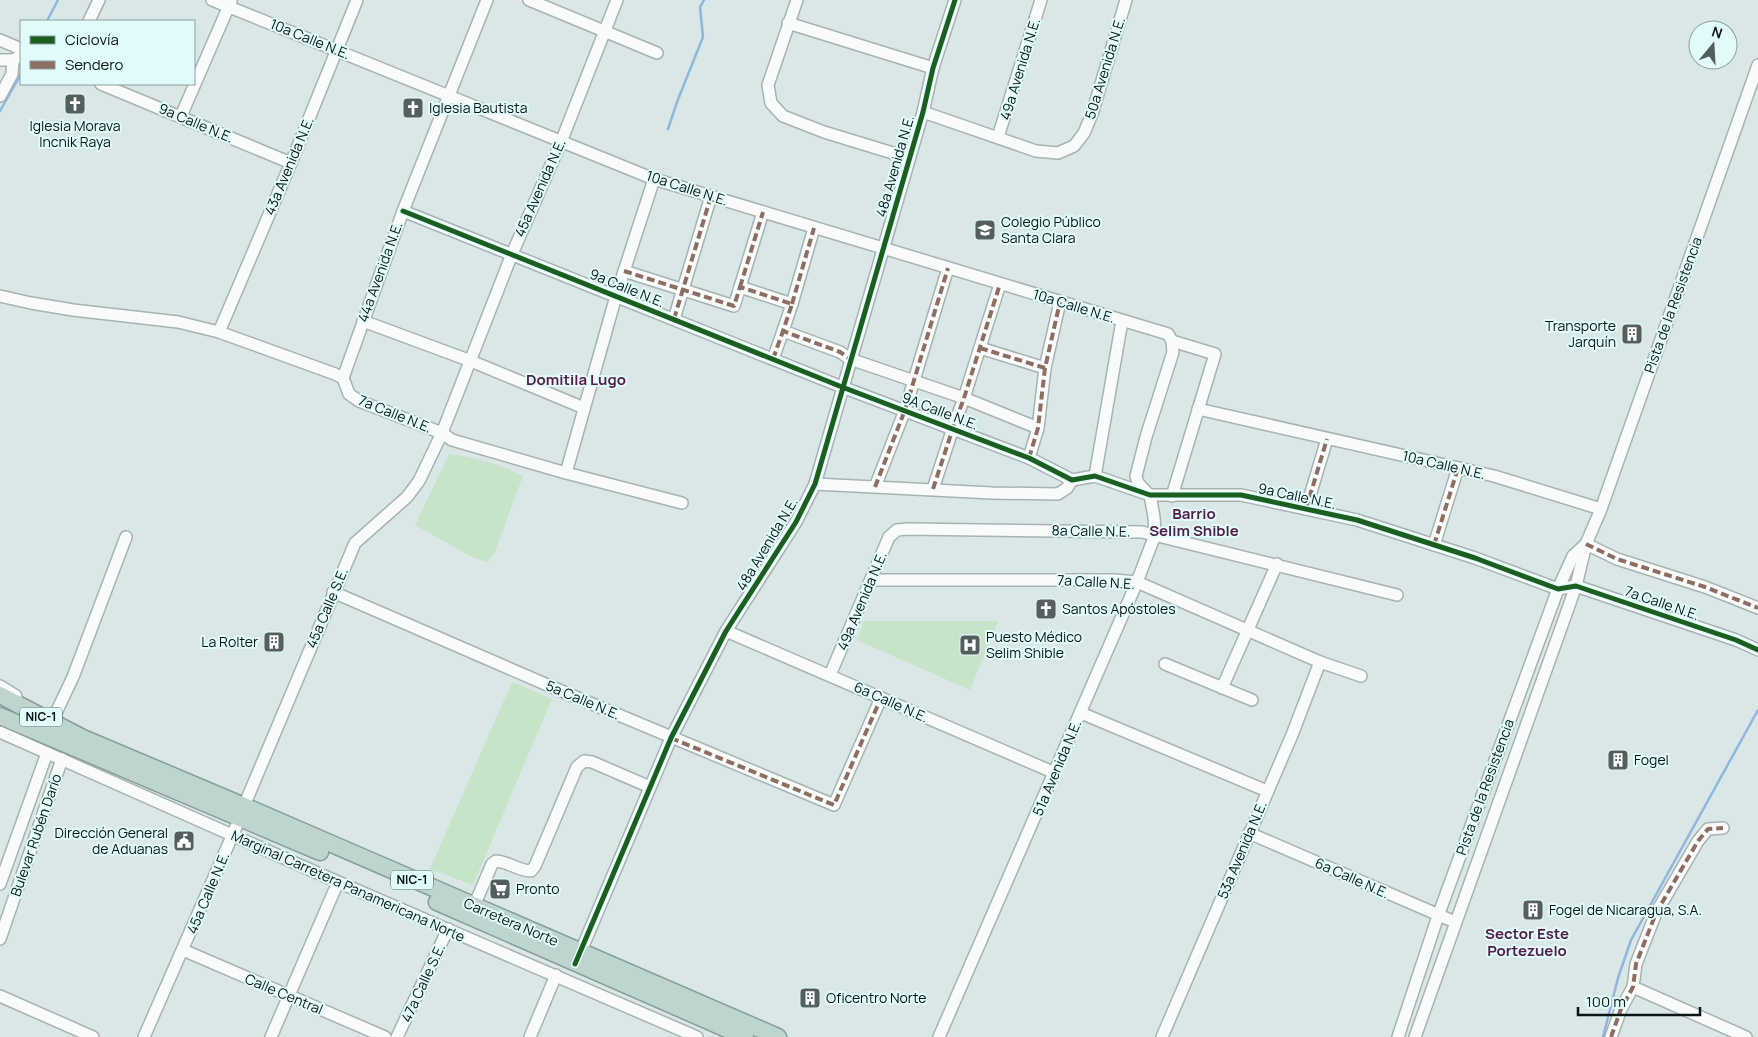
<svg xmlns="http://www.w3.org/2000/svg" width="1758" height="1037" font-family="Manrope,sans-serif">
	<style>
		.green { fill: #c7e4c8 }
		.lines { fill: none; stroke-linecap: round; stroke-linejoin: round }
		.stream { stroke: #90b6dd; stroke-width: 2.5 }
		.minor-casing { stroke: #a7b2b2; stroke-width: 14 }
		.highway-casing { stroke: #849e99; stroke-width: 19 }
		.minor { stroke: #f9fbfb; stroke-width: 11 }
		.highway { stroke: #c0d4cf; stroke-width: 16 }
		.quiet { stroke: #8d6e63; stroke-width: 4; stroke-dasharray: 8 4; stroke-linecap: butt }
		.cycleway-casing { stroke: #e1fbfb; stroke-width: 8 }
		.cycleway { stroke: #1b5e20; stroke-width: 5 }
		.labels { text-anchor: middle; stroke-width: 4; stroke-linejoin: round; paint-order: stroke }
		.shield { fill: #e1fbfb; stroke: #4c5a5a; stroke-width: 1 }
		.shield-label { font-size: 12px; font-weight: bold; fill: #0c1515 }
		.street-label { font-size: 14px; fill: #0c1515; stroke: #e1fbfb }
		.poi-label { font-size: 14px; fill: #0c1515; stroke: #e1fbfb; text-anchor: start }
		.neighbourhood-label { font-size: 15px; font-weight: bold; fill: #531c47; stroke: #e1fbfb }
	</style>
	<rect width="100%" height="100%" fill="#dae7e7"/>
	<g class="green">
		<path d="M449 454C473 457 502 464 523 476L494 554 487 562 474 558 415 525Z"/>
		<polygon points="864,621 998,621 970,690 857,640"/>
		<polygon points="512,682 552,699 473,885 430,869"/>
	</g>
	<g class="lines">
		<g class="stream">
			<polyline points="47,21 58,0"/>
			<polyline points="0,111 21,74"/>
			<polyline points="668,129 677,102 703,37 700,7 704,0"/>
			<polyline points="1603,1037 1618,978 1631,940 1758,710"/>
		</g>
		<g class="minor-casing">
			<g id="minor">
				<polyline points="212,0 654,179 1168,334 1172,341 1173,352 1146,437 1136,476 1138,483 1149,495"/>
				<polyline points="529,0 657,53"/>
				<polyline points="797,0 768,85 771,103 783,116 824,132 909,158"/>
				<polyline points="89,21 99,0"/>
				<polyline points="788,23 933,68"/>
				<polyline points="0,40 21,49"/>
				<polyline points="0,60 13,60 20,56"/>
				<polyline points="101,84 291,163"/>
				<polyline points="0,96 12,74 13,60"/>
				<polyline points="923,112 1036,151 1058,153 1074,146 1084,133 1092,114 1126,0"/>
				<polyline points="181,116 231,1"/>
				<polyline points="998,137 1041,0"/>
				<polyline points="403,211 842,387 1029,458 1072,480 1095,476 1150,495 1241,495 1357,520 1475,558 1558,589 1576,586 1736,640 1758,650"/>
				<polyline points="624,271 734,306 740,287 792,304 783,331 840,352 850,359 964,398 1038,428"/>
				<polyline points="740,287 763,212"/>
				<polyline points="0,296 31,303 73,310 178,322 219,332 335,374 343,378 349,394 359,401 442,433 452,440 566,473 682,503"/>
				<polyline points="792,304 814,228"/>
				<polyline points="674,319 711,196"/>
				<polyline points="363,321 471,361 584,408"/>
				<polyline points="219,332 291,163 357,0"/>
				<polyline points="980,348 1045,368"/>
				<polyline points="773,359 783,331"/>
				<polyline points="343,378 403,211 487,0"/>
				<polyline points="1198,409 1494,476 1601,509"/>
				<polyline points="1029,458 1038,428 1045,368 1060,302"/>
				<polyline points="566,473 616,296 654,179"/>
				<polyline points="1095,476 1122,321"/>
				<polyline points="815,484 992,493 1058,494 1067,488 1072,480"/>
				<polyline points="875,487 905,410 948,268"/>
				<polyline points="933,489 953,428 964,398 1000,284"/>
				<polyline points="1172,496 1215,354 1172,341"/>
				<polyline points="1306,509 1327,439"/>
				<polyline points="1586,544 1617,559 1705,587 1758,608"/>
				<polyline points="1434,545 1458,468"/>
				<polyline points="872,580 1114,580 1137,582 1320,662 1361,676"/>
				<polyline points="333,592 559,690 834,805 881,698"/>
				<polyline points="726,631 1055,773"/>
				<polyline points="1165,664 1252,700"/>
				<polyline points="830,675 889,537 897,530 908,529 1142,532 1397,595"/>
				<polyline points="0,686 16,696"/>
				<polyline points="1222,688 1277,564"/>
				<polyline points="1081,713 1267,791"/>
				<polyline points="53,719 73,677 126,537"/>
				<polyline points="0,732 338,882 697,1037"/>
				<polyline points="244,806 355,543 407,497 419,481 442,433 512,254 561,142 617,0"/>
				<polyline points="1249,833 1455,922"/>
				<polyline points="0,884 47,753"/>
				<path d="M474 906 492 864 496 861C509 862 519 871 531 871L535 866 577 767 584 761 592 762 650 787"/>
				<polyline points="0,939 62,759"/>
				<polyline points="183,950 385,1037"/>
				<polyline points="578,958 671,738 726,631 796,522 815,484 923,112 933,68 955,0"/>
				<polyline points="1633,987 1746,1037"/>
				<polyline points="0,996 93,1037"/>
				<polyline points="144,1037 240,818"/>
				<polyline points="271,1037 338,882"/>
				<polyline points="397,1037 448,929"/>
				<polyline points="530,1037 556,975"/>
				<polyline points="939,1037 1137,582 1155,535 1154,517 1150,495"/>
				<polyline points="1162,1037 1292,735 1320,662"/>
				<polyline points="1398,1037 1438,916 1558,589 1573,556 1586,544"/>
				<polyline points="1415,1037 1576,586 1586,544 1601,509 1758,65"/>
				<polyline points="1611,1037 1621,1009 1633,987 1636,964 1656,913 1698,841 1708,829 1723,828"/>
			</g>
		</g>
		<g class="highway-casing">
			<g id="highway">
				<polyline points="0,695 83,738 244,806 778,1037"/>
				<polyline points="0,716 320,852"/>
				<polyline points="437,902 745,1037"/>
			</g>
		</g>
		<use href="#minor" class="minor"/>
		<use href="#highway" class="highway"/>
		<g class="quiet">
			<polyline points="624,271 734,306 740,287 792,304 783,331 840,352 850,359"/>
			<polyline points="740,287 763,212"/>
			<polyline points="792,304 814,228"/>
			<polyline points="674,319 711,196"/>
			<polyline points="980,348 1045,368"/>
			<polyline points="773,359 783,331"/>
			<polyline points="1029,458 1038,428 1045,368 1060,302"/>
			<polyline points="875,487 905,410 948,268"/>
			<polyline points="933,489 953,428 964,398 1000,284"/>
			<polyline points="1306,509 1327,439"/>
			<polyline points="1586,544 1617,559 1705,587 1758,608"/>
			<polyline points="1434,545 1458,468"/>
			<polyline points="671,738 834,805 881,698"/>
			<polyline points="1611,1037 1621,1009 1633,987 1636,964 1656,913 1698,841 1708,829 1723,828"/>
		</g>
		<g class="cycleway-casing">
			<g id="cycleway">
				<polyline points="403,211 842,387 1029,458 1072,480 1095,476 1150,495 1241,495 1357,520 1475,558 1558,589 1576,586 1736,640 1758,650"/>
				<polyline points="575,964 671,738 726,631 796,522 815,484 923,112 933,68 955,0"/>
			</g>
		</g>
		<use href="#cycleway" class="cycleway"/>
	</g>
	<defs>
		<g id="church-square" transform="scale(1.125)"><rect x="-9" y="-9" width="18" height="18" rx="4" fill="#545e5e" stroke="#e1fbfb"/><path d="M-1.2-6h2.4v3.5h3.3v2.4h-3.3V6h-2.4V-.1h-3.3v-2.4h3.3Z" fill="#fff"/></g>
		<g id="school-square" transform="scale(1.125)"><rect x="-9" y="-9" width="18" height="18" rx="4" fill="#545e5e" stroke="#e1fbfb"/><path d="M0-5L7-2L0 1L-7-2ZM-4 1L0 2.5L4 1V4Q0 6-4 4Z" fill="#fff"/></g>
		<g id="building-square" transform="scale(1.125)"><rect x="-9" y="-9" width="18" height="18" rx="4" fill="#545e5e" stroke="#e1fbfb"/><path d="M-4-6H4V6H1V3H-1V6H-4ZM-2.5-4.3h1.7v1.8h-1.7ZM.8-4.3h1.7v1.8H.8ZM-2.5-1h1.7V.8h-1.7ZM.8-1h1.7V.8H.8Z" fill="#fff"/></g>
		<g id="hospital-square" transform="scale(1.125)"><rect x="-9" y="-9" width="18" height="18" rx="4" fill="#545e5e" stroke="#e1fbfb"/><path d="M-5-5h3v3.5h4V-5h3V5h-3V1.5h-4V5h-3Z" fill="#fff"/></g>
		<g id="civic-square" transform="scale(1.125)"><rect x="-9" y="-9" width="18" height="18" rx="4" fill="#545e5e" stroke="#e1fbfb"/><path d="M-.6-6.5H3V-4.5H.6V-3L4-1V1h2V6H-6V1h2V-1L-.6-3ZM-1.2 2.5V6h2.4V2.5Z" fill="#fff"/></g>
		<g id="supermarket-square" transform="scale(1.125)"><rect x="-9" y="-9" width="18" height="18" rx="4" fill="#545e5e" stroke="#e1fbfb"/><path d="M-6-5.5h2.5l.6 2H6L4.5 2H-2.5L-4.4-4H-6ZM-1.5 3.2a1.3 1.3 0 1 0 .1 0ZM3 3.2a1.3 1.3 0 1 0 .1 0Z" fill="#fff"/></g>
	</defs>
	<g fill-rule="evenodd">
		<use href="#church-square" x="75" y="104"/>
		<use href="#church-square" x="413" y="108"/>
		<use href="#school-square" x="985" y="230"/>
		<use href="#building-square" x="1632" y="334"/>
		<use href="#church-square" x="1046" y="609"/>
		<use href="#building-square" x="274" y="642"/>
		<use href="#hospital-square" x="970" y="645"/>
		<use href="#building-square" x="1618" y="760"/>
		<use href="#civic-square" x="184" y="841"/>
		<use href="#supermarket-square" x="500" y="889"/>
		<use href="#building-square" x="1533" y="910"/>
		<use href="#building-square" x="810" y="998"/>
	</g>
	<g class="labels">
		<g class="shield">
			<rect x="20" y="707.5" width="42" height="19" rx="4"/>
			<rect x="391" y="870.5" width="42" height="19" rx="4"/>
		</g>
		<g class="shield-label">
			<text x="41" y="721">NIC-1</text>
			<text x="412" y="884">NIC-1</text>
		</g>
		<g class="street-label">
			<text transform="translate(310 39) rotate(22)" y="5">10a Calle N.E.</text>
			<text transform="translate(1105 68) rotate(-73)" y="5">50a Avenida N.E.</text>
			<text transform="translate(1020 69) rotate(-73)" y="5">49a Avenida N.E.</text>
			<text transform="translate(196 123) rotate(23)" y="5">9a Calle N.E.</text>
			<text transform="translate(289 166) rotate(-67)" y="5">43a Avenida N.E.</text>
			<text transform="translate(895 166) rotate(-74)" y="5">48a Avenida N.E.</text>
			<text transform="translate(540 188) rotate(-66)" y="5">45a Avenida N.E.</text>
			<text transform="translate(687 188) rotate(18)" y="5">10a Calle N.E.</text>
			<text transform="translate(380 272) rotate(-70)" y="5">44a Avenida N.E.</text>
			<text transform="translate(627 288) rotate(22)" y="5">9a Calle N.E.</text>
			<text transform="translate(1673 305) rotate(-70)" y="5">Pista de la Resistencia</text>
			<text transform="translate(1074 306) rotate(17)" y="5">10a Calle N.E.</text>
			<text transform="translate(940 411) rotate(21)" y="5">9A Calle N.E.</text>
			<text transform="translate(395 414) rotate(22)" y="5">7a Calle N.E.</text>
			<text transform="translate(1444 465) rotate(13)" y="5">10a Calle N.E.</text>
			<text transform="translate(1297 496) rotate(12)" y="5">9a Calle N.E.</text>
			<text transform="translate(1091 531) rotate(1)" y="5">8a Calle N.E.</text>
			<text transform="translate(767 544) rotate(-59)" y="5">48a Avenida N.E.</text>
			<text transform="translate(1096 582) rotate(3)" y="5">7a Calle N.E.</text>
			<text transform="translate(862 601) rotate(-67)" y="5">49a Avenida N.E.</text>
			<text transform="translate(1662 603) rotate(19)" y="5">7a Calle N.E.</text>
			<text transform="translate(327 608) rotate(-67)" y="5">45a Calle S.E.</text>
			<text transform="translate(583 700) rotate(23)" y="5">5a Calle N.E.</text>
			<text transform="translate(891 702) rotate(24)" y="5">6a Calle N.E.</text>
			<text transform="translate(1057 768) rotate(-67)" y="5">51a Avenida N.E.</text>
			<text transform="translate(1485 787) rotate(-70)" y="5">Pista de la Resistencia</text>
			<text transform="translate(36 835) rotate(-71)" y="5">Bulevar Rubén Darío</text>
			<text transform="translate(1242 850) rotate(-67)" y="5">53a Avenida N.E.</text>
			<text transform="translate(1352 878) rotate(24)" y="5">6a Calle N.E.</text>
			<text transform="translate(348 886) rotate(24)" y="5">Marginal Carretera Panamericana Norte</text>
			<text transform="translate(208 893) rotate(-67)" y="5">45a Calle N.E.</text>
			<text transform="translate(511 922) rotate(23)" y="5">Carretera Norte</text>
			<text transform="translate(423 983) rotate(-65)" y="5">47a Calle S.E.</text>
			<text transform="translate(284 994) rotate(23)" y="5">Calle Central</text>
		</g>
		<g class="poi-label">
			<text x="429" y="113">Iglesia Bautista</text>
			<text x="75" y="131" text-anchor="middle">Iglesia Morava<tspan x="75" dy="16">Incnik Raya</tspan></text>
			<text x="1001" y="227">Colegio Público<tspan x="1001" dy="16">Santa Clara</tspan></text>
			<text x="1616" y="331" text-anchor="end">Transporte<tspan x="1616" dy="16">Jarquín</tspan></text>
			<text x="1062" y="614">Santos Apóstoles</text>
			<text x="986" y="642">Puesto Médico<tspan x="986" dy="16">Selim Shible</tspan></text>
			<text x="258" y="647" text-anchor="end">La Rolter</text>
			<text x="1634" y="765">Fogel</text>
			<text x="168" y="838" text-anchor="end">Dirección General<tspan x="168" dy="16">de Aduanas</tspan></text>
			<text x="516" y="894">Pronto</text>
			<text x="1549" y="915">Fogel de Nicaragua, S.A.</text>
			<text x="826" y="1003">Oficentro Norte</text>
		</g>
		<g class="neighbourhood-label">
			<text x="576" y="385">Domitila Lugo</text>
			<text x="1194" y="519">Barrio<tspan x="1194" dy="17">Selim Shible</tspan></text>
			<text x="1527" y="939">Sector Este<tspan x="1527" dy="17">Portezuelo</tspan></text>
		</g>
	</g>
	<rect x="20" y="20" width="175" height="65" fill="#e1fbfb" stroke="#8c9f9f"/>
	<rect x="30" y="36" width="25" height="8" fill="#1b5e20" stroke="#8c9f9f"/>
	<text x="65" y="45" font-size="15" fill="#0c1515">Ciclovía</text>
	<rect x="30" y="61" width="25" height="8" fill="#8d6e63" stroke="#8c9f9f"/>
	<text x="65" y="70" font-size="15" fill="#0c1515">Sendero</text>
	<g transform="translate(1713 45) rotate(18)"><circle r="24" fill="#e1fbfb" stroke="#8c9f9f"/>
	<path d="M0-4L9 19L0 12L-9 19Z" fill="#545e5e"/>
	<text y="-8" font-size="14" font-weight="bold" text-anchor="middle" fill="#0c1515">N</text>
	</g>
	<path d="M1578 1007v8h122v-8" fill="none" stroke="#0c1515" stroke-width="2.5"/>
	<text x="1586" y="1007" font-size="15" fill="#0c1515" stroke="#e1fbfb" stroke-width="4" paint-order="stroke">100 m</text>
</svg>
